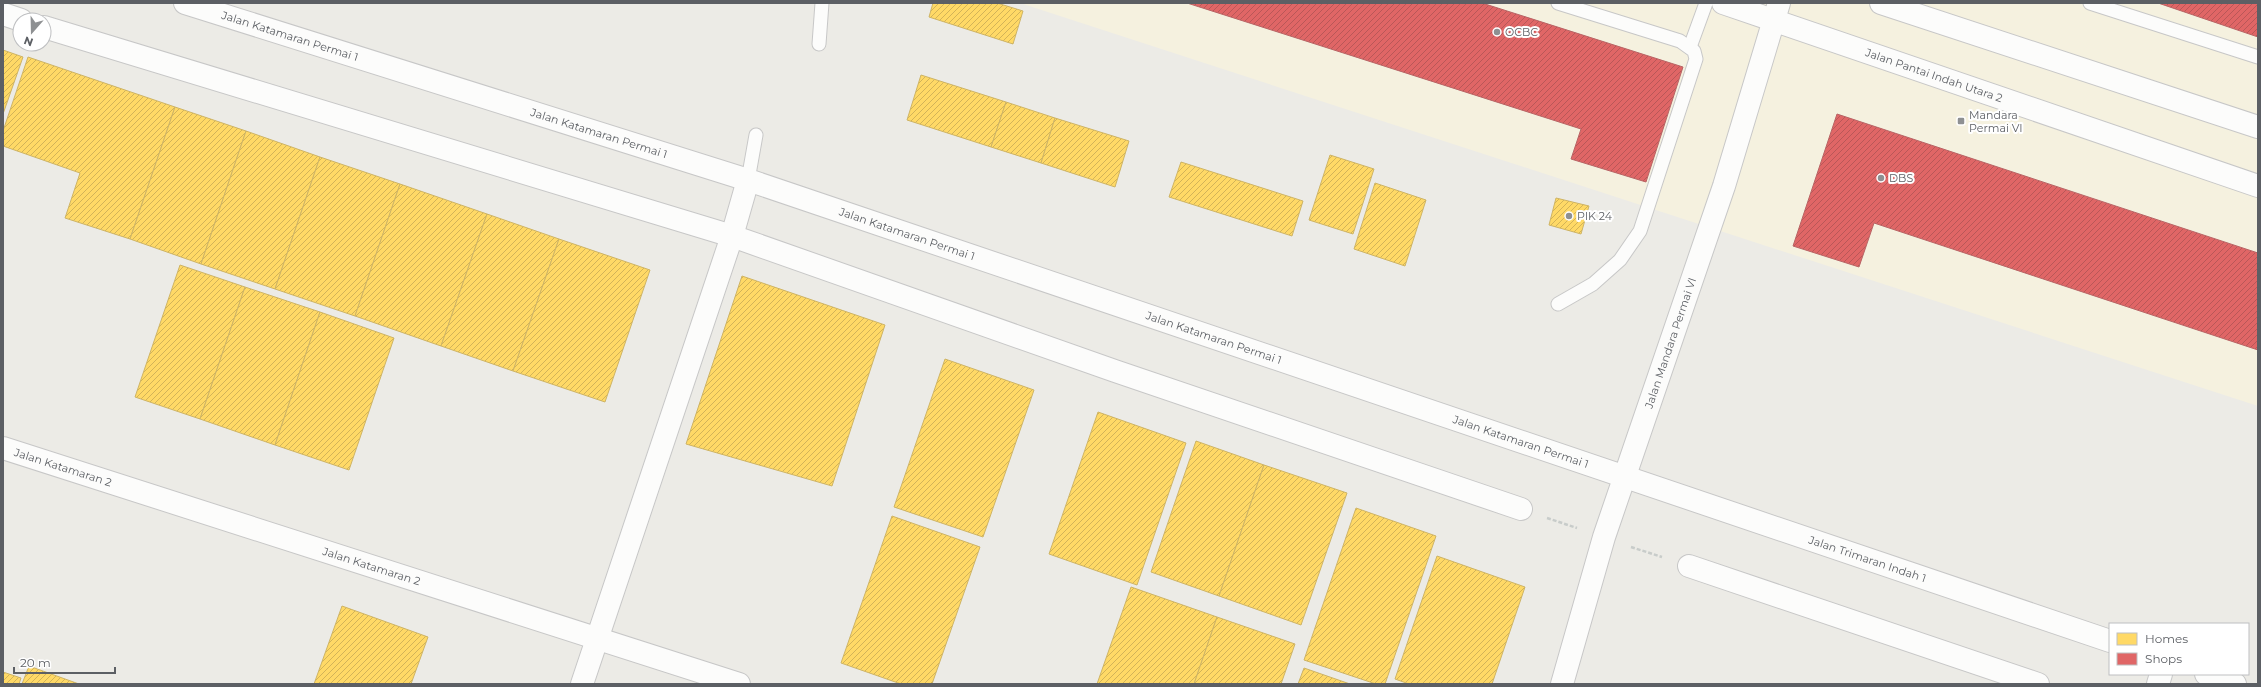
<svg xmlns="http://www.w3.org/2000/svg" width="2261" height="687" font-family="Montserrat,sans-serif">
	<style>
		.commercial { fill: #f5f1df }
		.homes { fill: url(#homes-hatch); stroke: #ceb465 }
		.shops { fill: url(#shops-hatch); stroke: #b86465 }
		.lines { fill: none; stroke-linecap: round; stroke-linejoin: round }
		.service-casing { stroke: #c7c7c7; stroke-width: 15 }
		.minor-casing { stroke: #c7c7c7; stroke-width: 24 }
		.tertiary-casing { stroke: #c7c7c7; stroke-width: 24 }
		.path { stroke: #c8ccca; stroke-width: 2.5; stroke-dasharray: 4 2; stroke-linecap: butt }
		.service { stroke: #fcfcfb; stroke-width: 13 }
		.minor { stroke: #fcfcfb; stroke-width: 22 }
		.tertiary { stroke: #fcfcfb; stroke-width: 22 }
		.poi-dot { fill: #8e9092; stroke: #fff; stroke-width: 1.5 }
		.labels { text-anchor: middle; stroke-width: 4; stroke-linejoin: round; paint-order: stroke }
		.poi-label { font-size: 11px; fill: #5c5f64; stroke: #fff; text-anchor: start }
		.street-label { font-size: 11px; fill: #5c5f64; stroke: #fff }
	</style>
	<defs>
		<pattern id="homes-hatch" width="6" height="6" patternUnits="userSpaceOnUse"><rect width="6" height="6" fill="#ffd966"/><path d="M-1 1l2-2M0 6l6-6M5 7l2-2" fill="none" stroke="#d2b358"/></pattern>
		<pattern id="shops-hatch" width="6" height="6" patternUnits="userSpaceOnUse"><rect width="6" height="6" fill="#e06666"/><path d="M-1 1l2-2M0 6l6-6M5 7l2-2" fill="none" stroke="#b95758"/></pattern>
	</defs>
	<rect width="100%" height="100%" fill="#ecebe6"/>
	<polygon class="commercial" points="1020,3 2258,3 2258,406"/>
	<g class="homes">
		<polygon points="933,3 997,3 1023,11 1013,44 929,17"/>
		<polygon points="3,50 23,57 3,114"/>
		<polygon points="28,57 175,107 130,239 65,218 80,173 3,146 3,131"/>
		<polygon points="921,75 1006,102 991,147 907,120"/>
		<polygon points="1006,102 1055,118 1041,163 991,147"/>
		<polygon points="175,107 246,131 201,264 130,239"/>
		<polygon points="1055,118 1129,141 1115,187 1041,163"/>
		<polygon points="246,131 320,157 275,289 201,264"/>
		<polygon points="1330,155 1374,169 1353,234 1309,220"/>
		<polygon points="320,157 400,184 355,316 275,289"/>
		<polygon points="1181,162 1303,201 1292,236 1169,197"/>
		<polygon points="1375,183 1426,200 1405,266 1354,249"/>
		<polygon points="400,184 487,214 441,346 355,316"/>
		<polygon points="1556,198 1589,206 1581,234 1549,225"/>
		<polygon points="487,214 559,239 513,371 441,346"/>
		<polygon points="559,239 650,270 605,402 513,371"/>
		<polygon points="180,265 245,287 200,419 135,397"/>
		<polygon points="742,276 885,325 832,486 686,444"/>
		<polygon points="245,287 320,312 275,445 200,419"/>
		<polygon points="320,312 394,338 349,470 275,445"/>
		<polygon points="945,359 1034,390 983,537 894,507"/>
		<polygon points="1098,412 1186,443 1137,585 1049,554"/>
		<polygon points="1196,441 1264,465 1219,596 1151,572"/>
		<polygon points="1264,465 1347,493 1301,625 1219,596"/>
		<polygon points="1356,508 1436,536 1385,684 1376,684 1304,660"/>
		<polygon points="892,516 980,547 932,684 901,684 841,663"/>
		<polygon points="1437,556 1525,587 1492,684 1409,684 1395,679"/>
		<polygon points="1131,587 1217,617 1194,684 1097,684"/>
		<polygon points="342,606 428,637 411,684 314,684"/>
		<polygon points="1217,617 1295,644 1281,684 1194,684"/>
		<polygon points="29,666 79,684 22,684"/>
		<polygon points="1304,668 1350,684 1298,684"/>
		<polygon points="3,672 21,678 19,684 3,684"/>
	</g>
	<g class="shops">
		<polygon points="1187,3 1482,3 1683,67 1646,182 1571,159 1581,129"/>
		<polygon points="2158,3 2258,3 2258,37"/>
		<polygon points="1837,114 2258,253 2258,350 1874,223 1859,267 1793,246"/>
	</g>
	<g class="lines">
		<g class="service-casing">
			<g id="service">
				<polyline points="1558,3 1680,41 1694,51 1696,59 1640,231 1620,260 1593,284 1558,304"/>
				<polyline points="2090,3 2258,57"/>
				<polyline points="819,44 822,3"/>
				<polyline points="1690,47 1706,3"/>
				<polyline points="748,180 756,135"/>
			</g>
		</g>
		<g class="minor-casing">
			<g id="minor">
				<path id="s1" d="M185 3 748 180 2110 641"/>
				<polyline points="3,14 21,20"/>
				<polyline points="44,27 732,236 1115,371 1521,509"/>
				<path id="s2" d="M3 448 739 684"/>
				<polyline points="1689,566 2038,684"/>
				<polyline points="2206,674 2235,684"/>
				<polyline points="582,684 732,236 748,180"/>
				<path id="s3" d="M1562 684 1604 537 1724 186 1779 3"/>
				<polyline points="2158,684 2161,674"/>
			</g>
		</g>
		<g class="tertiary-casing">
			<g id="tertiary">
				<path id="s4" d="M1723 3 2258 186"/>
				<polyline points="1881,3 2258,127"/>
			</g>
		</g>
		<g class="path">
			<polyline points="1547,518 1577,528"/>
			<polyline points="1631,547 1662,557"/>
		</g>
		<use href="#service" class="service"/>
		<use href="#minor" class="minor"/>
		<use href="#tertiary" class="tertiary"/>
	</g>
	<g class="poi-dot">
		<circle cx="1497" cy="32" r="4"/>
		<rect x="1957" y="117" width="8" height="8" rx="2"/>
		<circle cx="1881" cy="178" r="4"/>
		<circle cx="1569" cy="216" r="4"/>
	</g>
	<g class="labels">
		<g class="poi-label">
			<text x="1505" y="36">OCBC</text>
			<text x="1969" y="119">Mandara<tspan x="1969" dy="13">Permai VI</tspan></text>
			<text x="1889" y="182">DBS</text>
			<text x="1577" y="220">PIK 24</text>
		</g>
		<g class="street-label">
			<text dy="4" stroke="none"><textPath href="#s1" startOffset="110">Jalan Katamaran Permai 1</textPath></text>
			<text dy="4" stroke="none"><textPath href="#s4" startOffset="223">Jalan Pantai Indah Utara 2</textPath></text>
			<text dy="4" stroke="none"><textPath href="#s1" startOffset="434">Jalan Katamaran Permai 1</textPath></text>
			<text dy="4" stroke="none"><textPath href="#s1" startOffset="758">Jalan Katamaran Permai 1</textPath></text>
			<text dy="4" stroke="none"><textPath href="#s1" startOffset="1082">Jalan Katamaran Permai 1</textPath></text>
			<text dy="4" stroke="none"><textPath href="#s3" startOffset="358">Jalan Mandara Permai VI</textPath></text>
			<text dy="4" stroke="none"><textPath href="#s1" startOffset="1406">Jalan Katamaran Permai 1</textPath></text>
			<text dy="4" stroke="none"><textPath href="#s2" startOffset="63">Jalan Katamaran 2</textPath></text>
			<text dy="4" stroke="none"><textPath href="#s1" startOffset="1772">Jalan Trimaran Indah 1</textPath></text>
			<text dy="4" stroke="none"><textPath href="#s2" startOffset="387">Jalan Katamaran 2</textPath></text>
		</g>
	</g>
	<rect width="2261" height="687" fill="none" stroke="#5c5f64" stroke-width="8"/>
	<rect x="2109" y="623" width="140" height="52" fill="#ffffff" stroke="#bebfc1"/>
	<rect x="2117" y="633" width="20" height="12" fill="#ffd966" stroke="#bebfc1"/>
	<text x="2145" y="643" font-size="12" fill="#5c5f64">Homes</text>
	<rect x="2117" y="653" width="20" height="12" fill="#e06666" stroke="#bebfc1"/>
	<text x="2145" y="663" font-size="12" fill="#5c5f64">Shops</text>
	<g transform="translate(32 32) rotate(200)"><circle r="19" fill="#ffffff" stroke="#bebfc1"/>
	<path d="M0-3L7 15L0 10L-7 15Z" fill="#8e9092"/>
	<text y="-6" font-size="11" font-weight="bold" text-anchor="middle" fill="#5c5f64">N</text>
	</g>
	<path d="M14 667v6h101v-6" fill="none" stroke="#5c5f64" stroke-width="2"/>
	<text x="20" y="667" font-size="12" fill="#5c5f64" stroke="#ffffff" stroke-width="3" paint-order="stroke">20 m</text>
</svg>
